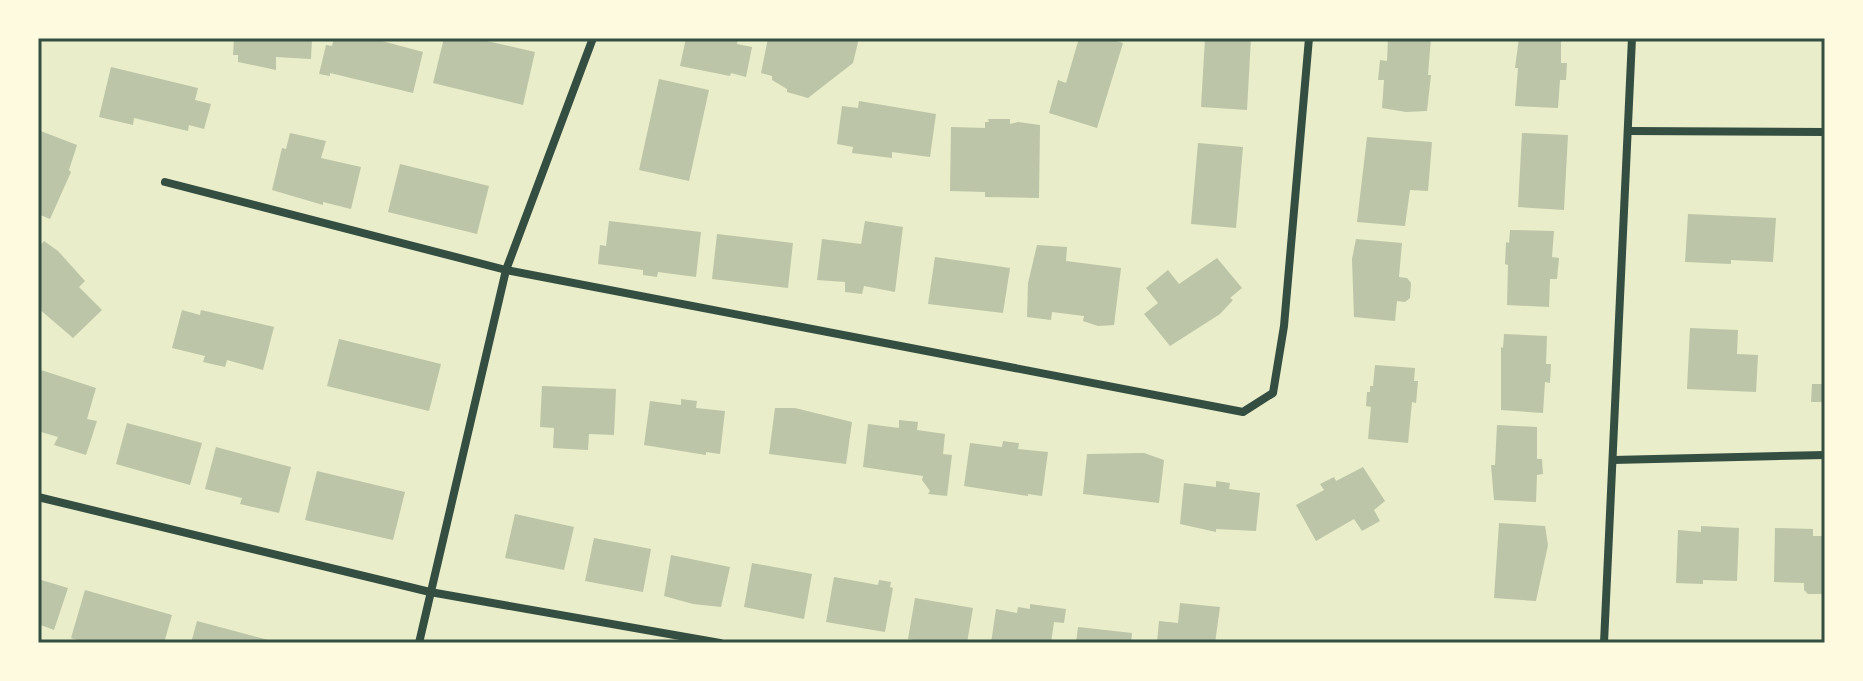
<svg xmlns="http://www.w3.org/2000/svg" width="1863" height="681" font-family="'Work Sans',sans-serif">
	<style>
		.building { fill: #bcc5a7 }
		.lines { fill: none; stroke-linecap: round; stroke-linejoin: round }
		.minor { stroke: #344e41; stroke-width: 8 }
		.neatline { fill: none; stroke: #344e41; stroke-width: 3 }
	</style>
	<rect width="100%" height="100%" fill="#e9edc9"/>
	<g class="building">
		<polygon points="234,38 312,38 311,59 276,57 276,70 238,62 238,55 233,55"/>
		<polygon points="334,38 371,38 423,52 413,93 330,73 330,76 319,74 326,45 332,46"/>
		<polygon points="444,38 474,38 535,52 523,105 433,83"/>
		<polygon points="686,38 738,38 737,44 752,47 746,77 731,73 730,76 680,66"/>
		<polygon points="768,38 859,38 853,63 808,98 787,92 787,89 772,80 772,76 761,73"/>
		<polygon points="1079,38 1106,38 1123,43 1097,128 1049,113 1058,80 1066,83"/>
		<polygon points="1205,38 1251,38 1247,110 1201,107"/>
		<polygon points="1388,38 1431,38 1428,75 1431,75 1427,111 1406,112 1382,108 1384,80 1378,80 1380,60 1387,61"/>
		<polygon points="1519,38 1561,38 1561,63 1567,63 1566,80 1560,80 1558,108 1515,106 1518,68 1515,68"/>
		<polygon points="111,67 198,88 195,100 211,104 204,129 189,125 188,131 134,118 133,125 99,117"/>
		<polygon points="659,79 709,90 689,181 639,170"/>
		<polygon points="859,101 936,114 930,157 892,152 892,158 852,153 853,147 837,144 842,106 858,108"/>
		<polygon points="988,119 1010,119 1010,124 1018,122 1040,125 1039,198 985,197 985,192 950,191 951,127 985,128 985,122 989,122"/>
		<polygon points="38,130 77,145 69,170 71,172 50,219 38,214"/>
		<polygon points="290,133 326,141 321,158 361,167 351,209 323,202 323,205 272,190 282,148 286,149"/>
		<polygon points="1522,133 1568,135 1564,210 1518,207"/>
		<polygon points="1367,137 1432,142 1428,191 1410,190 1405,226 1357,222"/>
		<polygon points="1198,143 1243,147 1236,228 1191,224"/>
		<polygon points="400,164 489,186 477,234 388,212"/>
		<polygon points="1688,214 1776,218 1773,262 1731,260 1731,264 1685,262"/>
		<polygon points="609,221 701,232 696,277 658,272 657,277 643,275 643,270 598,264 600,245 606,246"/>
		<polygon points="865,221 903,227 895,292 864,286 862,294 845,292 845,282 817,280 822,239 861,244"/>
		<polygon points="1510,230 1554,231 1552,257 1559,258 1557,279 1550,279 1549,307 1507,305 1508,265 1505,264 1506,242 1509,243"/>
		<polygon points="717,234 793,243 788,288 712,279"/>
		<polygon points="1356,239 1402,243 1399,277 1407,278 1411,283 1410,298 1405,302 1397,301 1395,321 1354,317 1352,259"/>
		<polygon points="44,241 58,251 85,281 79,287 102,310 73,338 38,308 38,248"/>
		<polygon points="1037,245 1067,247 1066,261 1121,268 1114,325 1098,326 1083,321 1084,316 1052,312 1051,320 1027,317 1028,283"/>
		<polygon points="935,257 1010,268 1003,313 928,304"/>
		<polygon points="1217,258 1242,288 1230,298 1233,300 1220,314 1170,346 1144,314 1158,303 1146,288 1168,270 1179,284"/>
		<polygon points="182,310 200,315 201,310 274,327 263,370 227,360 225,367 203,362 205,356 172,348"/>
		<polygon points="1690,328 1738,330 1737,354 1758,355 1756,392 1687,389"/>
		<polygon points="1504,334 1547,336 1546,364 1551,364 1550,383 1545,382 1543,413 1501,410 1501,347 1503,348"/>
		<polygon points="339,339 441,364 429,411 327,386"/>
		<polygon points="1375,365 1415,368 1414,381 1418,381 1416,403 1412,402 1408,443 1368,439 1371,407 1366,406 1367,392 1370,392 1370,386 1373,386"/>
		<polygon points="38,369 96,388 87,419 97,421 86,455 54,445 58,437 38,431"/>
		<polygon points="1812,384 1825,384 1825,402 1811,402"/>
		<polygon points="542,386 616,389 614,435 589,434 588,450 553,448 554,428 540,427"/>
		<polygon points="681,399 697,401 696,408 725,411 720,454 706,452 706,455 644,445 650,401 681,405"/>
		<polygon points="775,408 795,408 852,422 846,464 769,454"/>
		<polygon points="899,420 918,422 917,430 945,434 943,454 952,455 947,496 928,494 930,491 922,480 923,476 863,467 868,424 899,428"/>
		<polygon points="127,423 202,443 190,485 116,464"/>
		<polygon points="1497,425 1537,427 1537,459 1542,459 1543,474 1537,475 1536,502 1494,500 1491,465 1495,465"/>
		<polygon points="1003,441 1019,443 1018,449 1048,452 1042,496 1028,494 1028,496 964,486 970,443 1002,447"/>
		<polygon points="216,447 291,467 279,513 240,504 242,498 205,489"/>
		<polygon points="1144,453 1164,460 1159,503 1083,494 1087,454"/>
		<polygon points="1363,467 1385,501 1374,510 1380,521 1362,531 1354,519 1316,541 1296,505 1324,490 1320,484 1334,477 1336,481"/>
		<polygon points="317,471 405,492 393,540 305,520"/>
		<polygon points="1216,481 1230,483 1229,489 1260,493 1256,531 1216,529 1216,532 1180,524 1184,483 1216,487"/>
		<polygon points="515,514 574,527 564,570 505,558"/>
		<polygon points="1499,523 1545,526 1548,545 1536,601 1494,598"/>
		<polygon points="1701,526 1739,528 1737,581 1703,580 1703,584 1676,583 1678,530 1701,532"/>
		<polygon points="1775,528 1813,529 1813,536 1825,536 1825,592 1823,594 1808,594 1804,590 1804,583 1774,582"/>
		<polygon points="594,538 651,549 643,592 585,581"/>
		<polygon points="671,555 730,567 721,607 693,604 664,596"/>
		<polygon points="752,563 812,574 804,619 744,607"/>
		<polygon points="834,577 878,585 879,580 891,582 890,587 893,588 885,632 826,622"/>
		<polygon points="38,579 68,588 54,630 38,624"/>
		<polygon points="85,590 172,615 164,643 88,643 71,638"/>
		<polygon points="915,598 973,608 967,643 932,643 908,639"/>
		<polygon points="1180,603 1220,607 1215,643 1157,643 1159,621 1178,623"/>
		<polygon points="1030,604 1066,609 1064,623 1054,622 1051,643 991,643 996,609 1017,613 1018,607 1030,609"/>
		<polygon points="197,621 276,642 276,643 191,643"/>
		<polygon points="1078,627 1132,633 1131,643 1076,643"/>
	</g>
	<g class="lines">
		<g class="minor">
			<polyline points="1628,131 1825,132"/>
			<polyline points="165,182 506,270 1243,412 1273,393 1284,326 1309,38"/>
			<polyline points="1613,460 1825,455"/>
			<polyline points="38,497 430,592 720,643"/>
			<polyline points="419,643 506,270 593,38"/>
			<polyline points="1604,643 1632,38"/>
		</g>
	</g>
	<rect width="1863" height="681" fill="none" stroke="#fefae0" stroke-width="80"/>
	<rect x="40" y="40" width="1783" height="601" class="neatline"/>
</svg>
